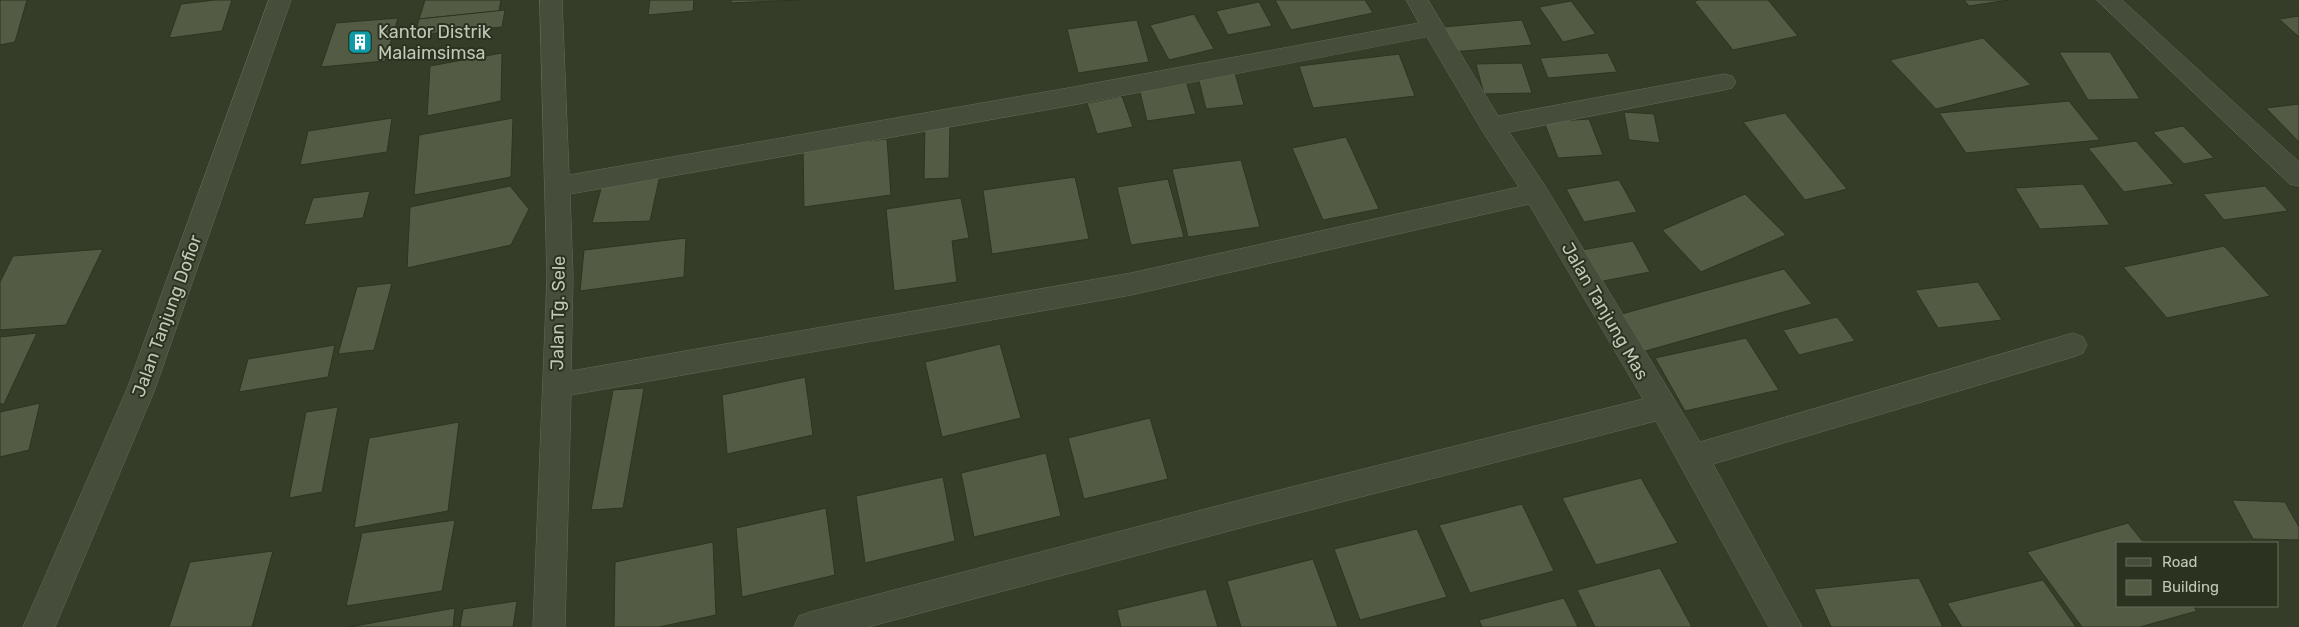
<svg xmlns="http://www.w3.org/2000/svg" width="2299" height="627" font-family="Rubik,sans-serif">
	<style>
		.building { fill: #535b44; stroke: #2d3422 }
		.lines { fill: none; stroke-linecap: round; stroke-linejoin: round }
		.minor-casing { stroke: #646b59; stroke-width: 1 }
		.tertiary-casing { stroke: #646b59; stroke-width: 1 }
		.minor { fill: #464d3b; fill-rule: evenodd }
		.tertiary { fill: #464d3b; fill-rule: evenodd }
		.labels { text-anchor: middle; stroke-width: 4; stroke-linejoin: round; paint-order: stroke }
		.poi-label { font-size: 18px; fill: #c1c8b7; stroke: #2b3220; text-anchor: start }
		.street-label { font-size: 18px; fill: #c1c8b7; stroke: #2b3220 }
	</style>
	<rect width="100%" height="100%" fill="#353d28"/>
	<g class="building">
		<polygon points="0,0 27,0 15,42 0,45"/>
		<polygon points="215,0 232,0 222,31 169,38 181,4"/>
		<polygon points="425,0 501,0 499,11 419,19"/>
		<polygon points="650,0 694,0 693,11 648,15"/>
		<polygon points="731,0 799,0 731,3"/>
		<polygon points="1275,0 1365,0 1373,13 1291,30"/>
		<polygon points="1699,0 1768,0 1798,36 1733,50 1694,1"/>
		<polygon points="1964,0 2009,0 1969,6"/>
		<polygon points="1571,1 1596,34 1563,42 1539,7"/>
		<polygon points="1259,2 1272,26 1228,35 1216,11"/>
		<polygon points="505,10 502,27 415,35 419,19"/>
		<polygon points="1194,14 1214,49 1169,60 1150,25"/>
		<polygon points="2299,16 2299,37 2279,19"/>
		<polygon points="398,18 385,61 321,67 336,23"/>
		<polygon points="1137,20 1149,62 1078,73 1067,29"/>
		<polygon points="1522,20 1532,45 1452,52 1443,27"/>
		<polygon points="1983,38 2031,85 1936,109 1890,60"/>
		<polygon points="2059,52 2110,52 2140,99 2088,100"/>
		<polygon points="502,53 501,101 427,116 430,66"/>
		<polygon points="1608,53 1617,72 1548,78 1540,58"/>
		<polygon points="1399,54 1415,96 1313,108 1299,66"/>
		<polygon points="1522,63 1532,93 1484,94 1476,64"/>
		<polygon points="1235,73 1244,105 1206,109 1198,77"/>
		<polygon points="1186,81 1196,114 1147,121 1139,88"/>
		<polygon points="1122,96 1133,127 1097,134 1087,103"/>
		<polygon points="2069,101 2100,140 1966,153 1939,113"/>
		<polygon points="2299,104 2299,142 2266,108"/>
		<polygon points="1624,112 1654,114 1660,143 1629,140"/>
		<polygon points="1785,113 1847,189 1805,200 1743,122"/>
		<polygon points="392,118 387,152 300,165 308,131"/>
		<polygon points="513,118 511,177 414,195 419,135"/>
		<polygon points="1589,119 1603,155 1558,158 1544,122"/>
		<polygon points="950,120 949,178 924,179 925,122"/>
		<polygon points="2183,126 2214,158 2184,164 2153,132"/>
		<polygon points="1346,137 1379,209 1323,220 1292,148"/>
		<polygon points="887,139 891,195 804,207 803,149"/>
		<polygon points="2136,141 2174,184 2124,192 2088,148"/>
		<polygon points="1241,160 1260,227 1188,237 1172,169"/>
		<polygon points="660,175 650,221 592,223 604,177"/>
		<polygon points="1075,177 1089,239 992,254 983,190"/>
		<polygon points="1168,179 1184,237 1131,245 1117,187"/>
		<polygon points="1619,180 1637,212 1584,222 1566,189"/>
		<polygon points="2083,184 2110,225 2040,229 2015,188"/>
		<polygon points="510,186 529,209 511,245 407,268 410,207"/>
		<polygon points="2265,186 2288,211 2224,220 2203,194"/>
		<polygon points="370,191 363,218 304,225 313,198"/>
		<polygon points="1745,194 1786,235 1701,272 1662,230"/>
		<polygon points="961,198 969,238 952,241 957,282 894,291 886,209"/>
		<polygon points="686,238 684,277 580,291 584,250"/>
		<polygon points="1633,241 1650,272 1593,283 1576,251"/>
		<polygon points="2224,246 2270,296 2167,318 2123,267"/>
		<polygon points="103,249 66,325 0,330 0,282 13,256"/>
		<polygon points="1784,269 1812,304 1635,354 1611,317"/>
		<polygon points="1978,282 2002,320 1938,328 1915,290"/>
		<polygon points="392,283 374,350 338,354 357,287"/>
		<polygon points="1837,317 1855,341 1799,355 1783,330"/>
		<polygon points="37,333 4,404 0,404 0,337"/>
		<polygon points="1746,338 1779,390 1685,411 1655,358"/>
		<polygon points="1000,344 1021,418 942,437 925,362"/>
		<polygon points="335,345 328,377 239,392 248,359"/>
		<polygon points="805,377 813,435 727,454 722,395"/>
		<polygon points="644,388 623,508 591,510 613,390"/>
		<polygon points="40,403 29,450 0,457 0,412"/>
		<polygon points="338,407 322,492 289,498 306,412"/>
		<polygon points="1150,418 1168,479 1084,499 1068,438"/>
		<polygon points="459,422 448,511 354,528 369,438"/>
		<polygon points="1046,453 1061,516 974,537 961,473"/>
		<polygon points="943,477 955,541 865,563 856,496"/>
		<polygon points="1641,478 1678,543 1596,565 1562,498"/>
		<polygon points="2232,500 2285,502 2299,527 2299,540 2253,539"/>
		<polygon points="1522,504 1554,571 1470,593 1439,525"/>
		<polygon points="826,508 835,575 742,597 736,528"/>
		<polygon points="455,520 442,591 346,606 362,533"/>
		<polygon points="2128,523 2144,543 2118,543 2118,606 2193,606 2197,611 2140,627 2082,627 2027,552"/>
		<polygon points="1417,529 1447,597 1360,620 1334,549"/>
		<polygon points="713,542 716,615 659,627 614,627 615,562"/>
		<polygon points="273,551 252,627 169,627 190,562"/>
		<polygon points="1313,559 1338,627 1241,627 1227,581"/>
		<polygon points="1660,568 1692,627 1595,627 1577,590"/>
		<polygon points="1919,578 1943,627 1831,627 1814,589"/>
		<polygon points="2043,580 2076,627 1962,627 1947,603"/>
		<polygon points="1206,589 1218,627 1121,627 1117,610"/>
		<polygon points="1564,598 1578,627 1482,627 1479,620"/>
		<polygon points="517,601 513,627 460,627 463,609"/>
		<polygon points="455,608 453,627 349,627"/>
	</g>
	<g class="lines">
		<g class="minor-casing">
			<g id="minor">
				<path d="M540 0H562L569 175 1068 88 1419 23 1406 0H1428L1498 116 1724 74 1732 76 1736 82 1732 88 1724 90 1509 132 1545 186 1700 442 2073 333 2083 337 2087 345 2083 353 2073 357 1713 464 1802 627H1769L1656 421 1244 527 868 627H794L799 616 810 612 1244 499 1643 399 1529 204 1131 295 571 395 565 627H533L547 277ZM1427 37 1483 132 1519 187 1131 273 571 371 573 277 570 194 1068 106Z"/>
				<polygon points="2097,0 2122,0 2299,162 2299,186 2290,184"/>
			</g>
		</g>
		<g class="tertiary-casing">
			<polygon id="tertiary" points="269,0 291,0 155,389 55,627 23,627 127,389"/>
		</g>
		<use href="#minor" class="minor"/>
		<use href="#tertiary" class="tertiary"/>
	</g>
	<defs>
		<g id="building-square" transform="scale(1.25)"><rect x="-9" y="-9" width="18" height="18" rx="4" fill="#0f9aa8" stroke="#2b3220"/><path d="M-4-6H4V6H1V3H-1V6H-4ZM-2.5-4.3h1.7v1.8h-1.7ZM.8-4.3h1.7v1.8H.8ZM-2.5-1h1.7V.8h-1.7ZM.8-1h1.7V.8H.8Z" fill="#fff"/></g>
	</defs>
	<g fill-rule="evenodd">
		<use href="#building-square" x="360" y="42"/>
	</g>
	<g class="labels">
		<g class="poi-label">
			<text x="378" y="38">Kantor Distrik<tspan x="378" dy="21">Malaimsimsa</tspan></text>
		</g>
		<g class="street-label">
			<text transform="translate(1605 311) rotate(60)" y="6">Jalan Tanjung Mas</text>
			<text transform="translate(558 313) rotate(-89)" y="6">Jalan Tg. Sele</text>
			<text transform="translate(167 316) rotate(-70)" y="6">Jalan Tanjung Dofior</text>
		</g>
	</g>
	<rect x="2116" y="542" width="162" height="65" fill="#2b3220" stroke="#676e5c"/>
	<rect x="2126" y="558" width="25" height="8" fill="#464d3b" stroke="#676e5c"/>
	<text x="2162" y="567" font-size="15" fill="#c1c8b7">Road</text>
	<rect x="2126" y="580" width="25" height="15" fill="#535b44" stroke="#676e5c"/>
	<text x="2162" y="592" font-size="15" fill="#c1c8b7">Building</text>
</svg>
